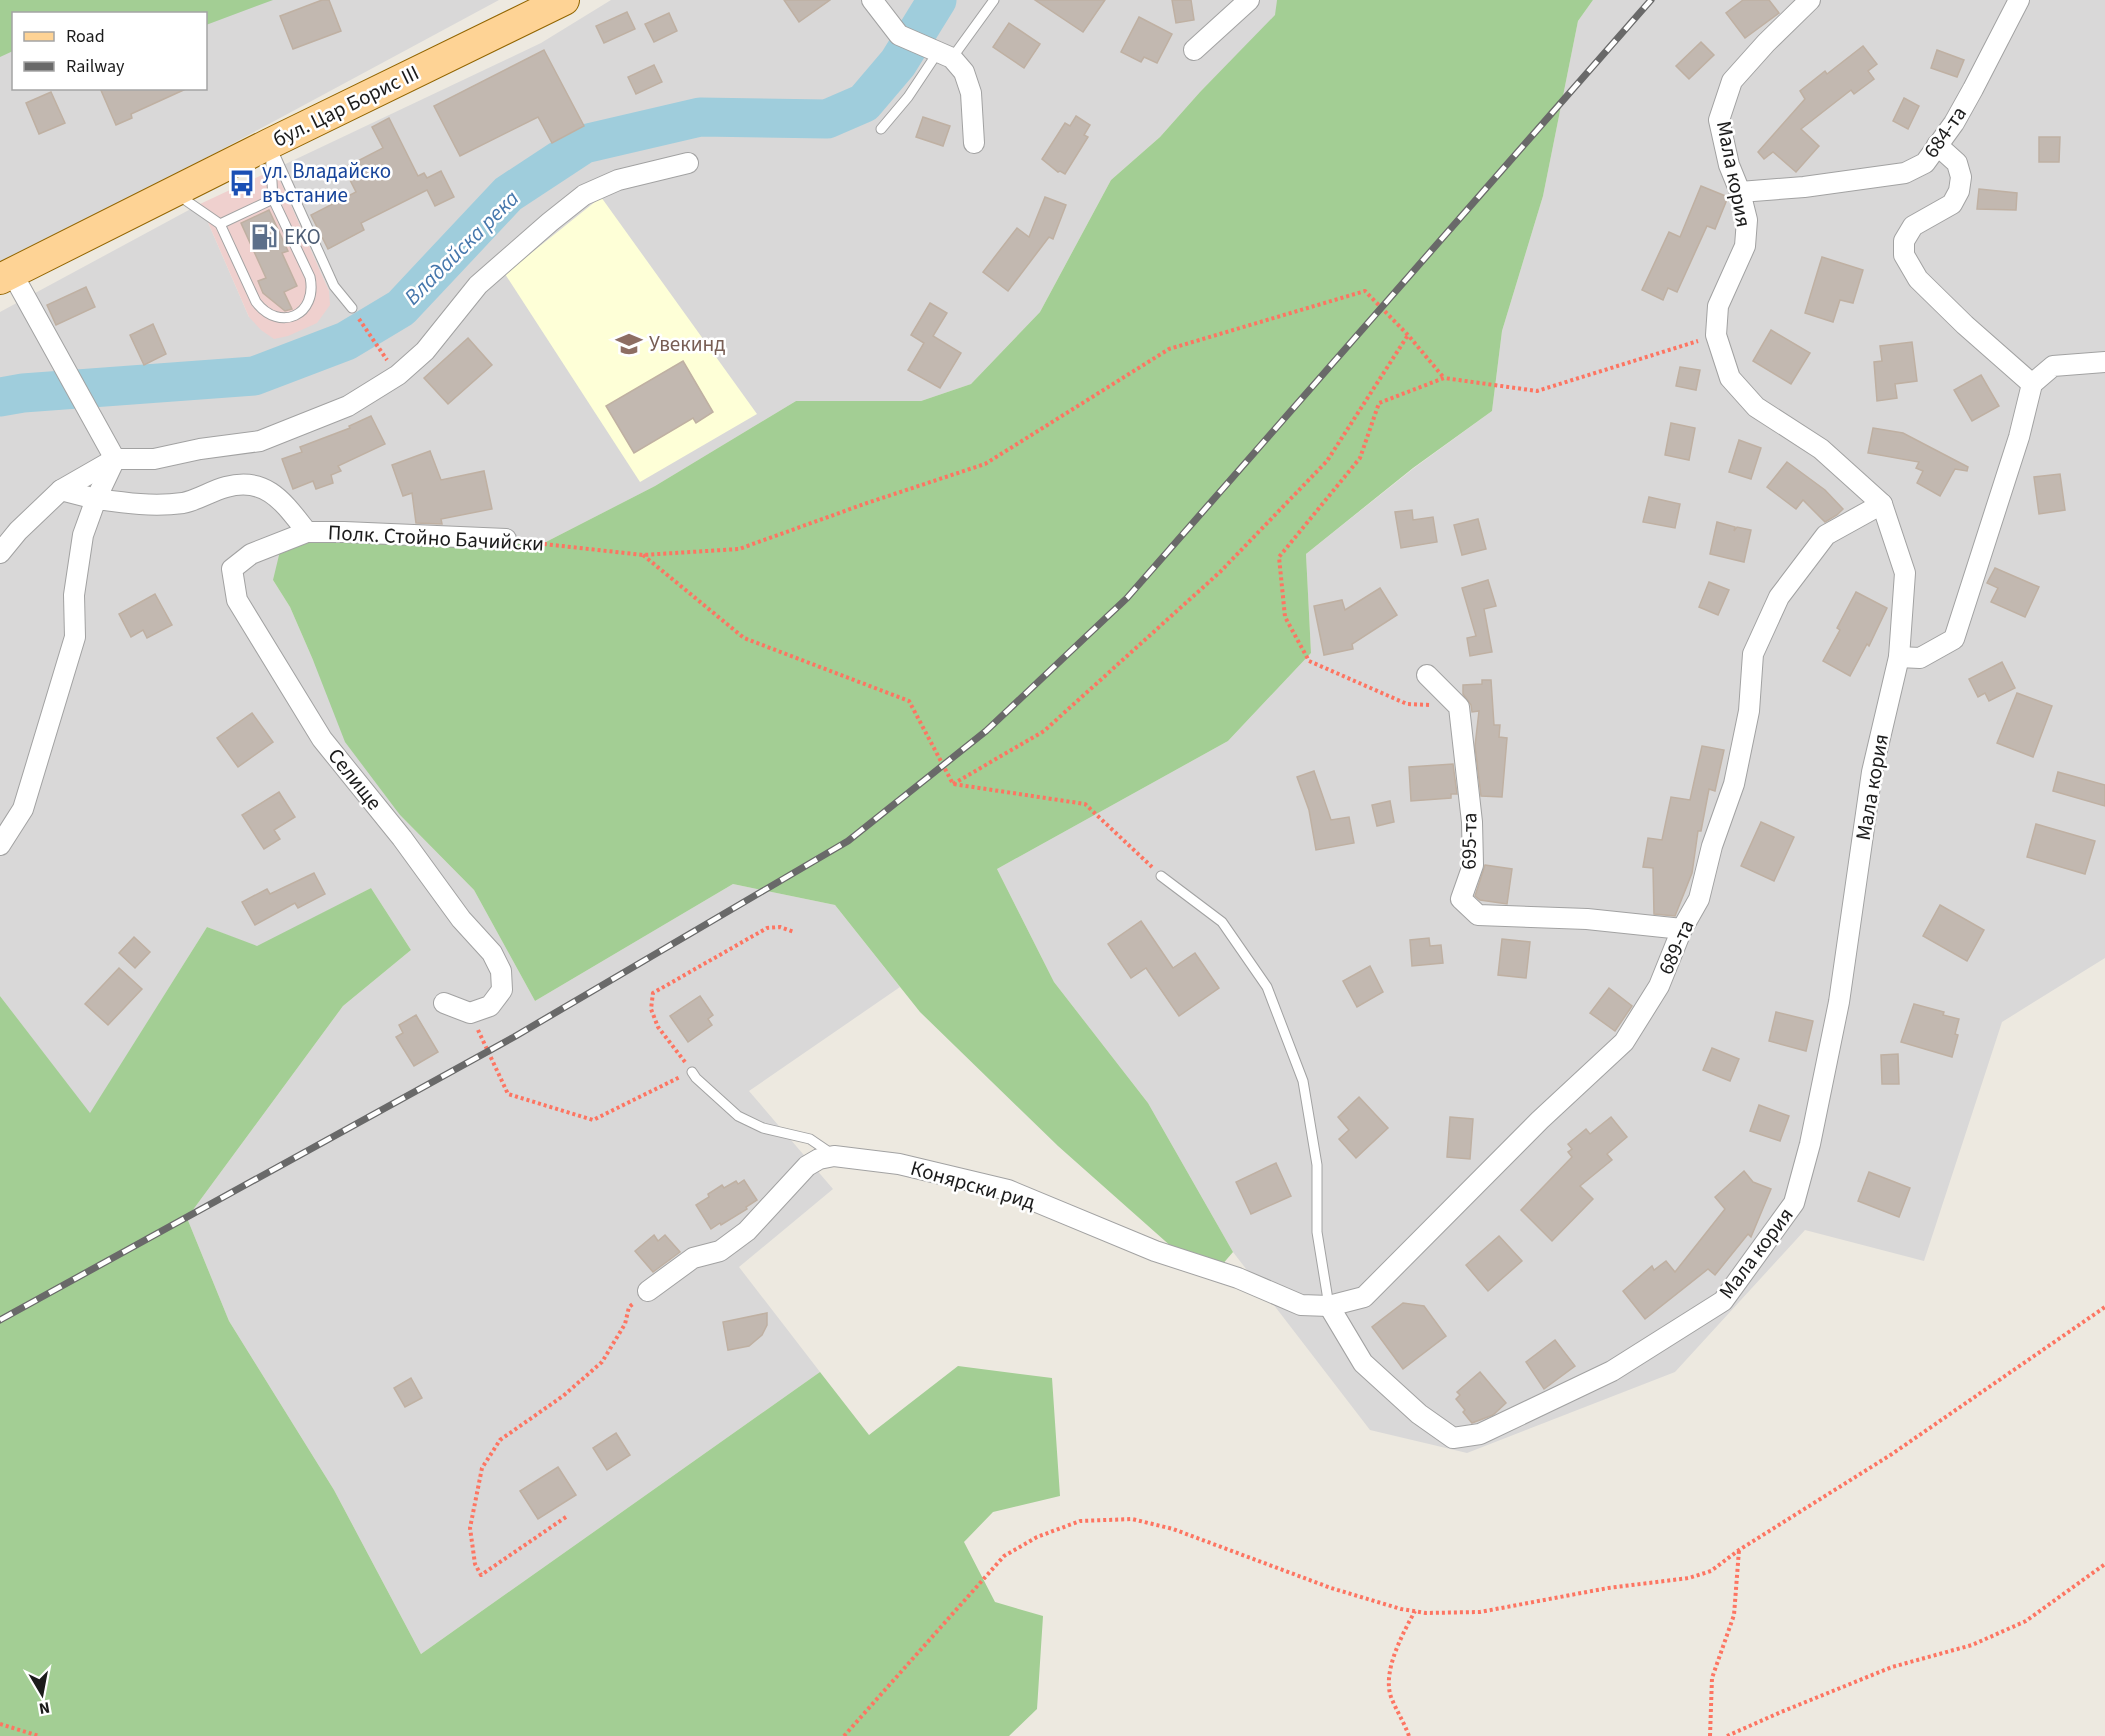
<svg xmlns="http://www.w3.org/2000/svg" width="2105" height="1736" font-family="'Source Sans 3',sans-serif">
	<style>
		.residential { fill: #d9d8d8; fill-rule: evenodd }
		.commercial { fill: #efd0ce }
		.education { fill: #feffd7 }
		.forest { fill: #a3ce94 }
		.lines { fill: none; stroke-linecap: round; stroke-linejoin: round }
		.river { stroke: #9fcddc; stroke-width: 39 }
		.building { fill: #c2b8b0; stroke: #bfb0a2; stroke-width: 1.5 }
		.lane-casing { stroke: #a2a2a2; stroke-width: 11 }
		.street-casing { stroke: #a2a2a2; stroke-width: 22 }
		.primary-casing { stroke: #926500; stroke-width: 32 }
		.path { stroke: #fd7562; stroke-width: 4; stroke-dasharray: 3 3; stroke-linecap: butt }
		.lane { stroke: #fff; stroke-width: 9 }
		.street { stroke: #fff; stroke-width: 20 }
		.primary { stroke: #fed395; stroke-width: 30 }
		.rail-casing { stroke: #696969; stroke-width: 7 }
		.rail { stroke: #fff; stroke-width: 4.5; stroke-dasharray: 14; stroke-linecap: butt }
		.labels { text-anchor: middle; stroke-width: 5; stroke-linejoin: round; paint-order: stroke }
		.street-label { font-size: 21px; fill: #1b1b1b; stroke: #fff }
		.transit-label { font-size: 21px; fill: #164399; stroke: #fff; text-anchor: start }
		.service-label { font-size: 21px; fill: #4e5e75; stroke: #fff; text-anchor: start }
		.education-label { font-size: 21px; fill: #785e54; stroke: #fff; text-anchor: start }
		.water-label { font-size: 22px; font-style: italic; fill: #4677ac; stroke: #fff }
	</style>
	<rect width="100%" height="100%" fill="#ede9e0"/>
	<g class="residential">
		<path d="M0 0H499L0 269ZM14 14H206V88H14Z"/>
		<polygon points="611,0 1277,0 1276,15 1200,92 1160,137 1111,180 1040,312 971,384 921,401 796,401 655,486 540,545 467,542 273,580 290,607 313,660 400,815 474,890 535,1001 733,884 835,905 900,987 749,1091 833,1189 739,1267 820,1372 421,1654 334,1490 229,1321 187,1218 343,1006 411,950 371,888 257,947 207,927 90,1114 0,996 0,312 200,204 249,317 329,291 275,169 541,43"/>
		<polygon points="1593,0 2105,0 2105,958 2002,1022 1924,1261 1805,1230 1675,1372 1467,1453 1370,1430 1233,1252 1148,1103 1054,982 997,869 1228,741 1311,653 1306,554 1414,468 1492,411 1502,331 1543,196 1578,21"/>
	</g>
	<polygon class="commercial" points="275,169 329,291 330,305 317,323 288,336 274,339 261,330 249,317 200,204"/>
	<polygon class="education" points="601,197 757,414 640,482 505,274"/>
	<g class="forest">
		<polygon points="0,0 273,0 206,25 206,14 14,14 13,51 0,57"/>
		<polygon points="1277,0 1593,0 1578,21 1543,196 1502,331 1492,411 1413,468 1306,554 1311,653 1228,741 997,869 1054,982 1148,1103 1233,1252 1209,1280 1058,1146 920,1012 835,905 733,884 535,1001 474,890 400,815 345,742 313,660 290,607 273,580 280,551 316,535 540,545 655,486 796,401 921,401 971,384 1040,312 1111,180 1160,137 1200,92 1275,15"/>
		<polygon points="371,888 411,950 343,1006 187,1218 229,1321 334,1490 421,1654 820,1372 869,1435 958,1366 1052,1378 1060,1496 993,1512 964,1542 995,1602 1043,1616 1037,1709 1009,1736 0,1736 0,996 90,1113 207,927 257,946"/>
	</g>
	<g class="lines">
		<polyline class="river" points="0,397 23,393 254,376 346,341 401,308 508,194 584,144 700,117 827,119 864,103 898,63 937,0"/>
	</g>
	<g class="building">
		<polygon points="322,0 329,0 341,31 293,49 280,16"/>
		<polygon points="784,0 830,0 799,22"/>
		<polygon points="1035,0 1105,0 1083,32"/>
		<polygon points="1172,0 1191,0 1194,20 1176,23"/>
		<polygon points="1743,0 1769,0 1779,13 1745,38 1726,13"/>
		<polygon points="627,12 635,29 604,43 596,26"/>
		<polygon points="669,13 677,31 654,42 645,24"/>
		<polygon points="1139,17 1172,34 1157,63 1144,57 1141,62 1121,52"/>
		<polygon points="1009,23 1040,44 1024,68 993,47"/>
		<polygon points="1701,42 1714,55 1689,79 1676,66"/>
		<polygon points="1863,46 1877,64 1868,71 1874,79 1854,94 1851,90 1801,129 1819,146 1796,172 1773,152 1764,159 1758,152 1805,99 1800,91 1825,71 1827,74"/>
		<polygon points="544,50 584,126 552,143 538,117 460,156 434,106"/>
		<polygon points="1937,50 1964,60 1957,77 1931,68"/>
		<polygon points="654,65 662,82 636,94 628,77"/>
		<polygon points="100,88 188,88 131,114 132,118 116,125"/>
		<polygon points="51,92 65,123 39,134 26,103"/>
		<polygon points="1904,98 1919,106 1908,129 1893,121"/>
		<polygon points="1076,116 1090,125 1084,135 1088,137 1065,174 1060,171 1058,172 1042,159 1065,123 1070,126"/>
		<polygon points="923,117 950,126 943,146 916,137"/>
		<polygon points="389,118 418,176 424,173 427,178 441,171 454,197 435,206 427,190 361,223 364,230 328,249 311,215 356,192 344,168 383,148 372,127"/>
		<polygon points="2039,137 2060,137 2059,162 2039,162"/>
		<polygon points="1701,186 1728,197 1715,229 1707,226 1677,292 1668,288 1663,300 1642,290 1669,232 1680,237"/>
		<polygon points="1979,189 2017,193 2016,210 1977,209"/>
		<polygon points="1045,197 1066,205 1053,239 1049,237 1008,291 983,272 1017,228 1029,237"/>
		<polygon points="269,210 288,251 282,253 297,286 284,292 292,309 285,311 263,293 258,281 266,278 241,223"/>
		<polygon points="1822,257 1863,270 1853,303 1840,300 1833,322 1805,313"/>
		<polygon points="86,287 95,307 56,325 47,305"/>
		<polygon points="930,303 947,313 933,336 961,353 940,388 908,370 924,343 911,335"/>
		<polygon points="153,324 166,354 144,365 130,335"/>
		<polygon points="1771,330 1810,353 1791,384 1753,361"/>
		<polygon points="468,338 492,365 448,404 424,378"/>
		<polygon points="1912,342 1917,381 1895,384 1897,398 1877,401 1874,362 1882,361 1880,346"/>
		<polygon points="683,361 713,412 696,423 693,418 634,453 606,406"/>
		<polygon points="1680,367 1700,370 1696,390 1676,386"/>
		<polygon points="1981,375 1999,406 1972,421 1954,390"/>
		<polygon points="371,416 385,444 338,466 341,471 331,475 333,483 316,489 313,481 293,489 282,459 302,452 300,447 350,428 349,426"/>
		<polygon points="1671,423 1695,428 1689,460 1665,455"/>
		<polygon points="1873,428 1903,433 1968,467 1967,471 1955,469 1940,496 1917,483 1923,471 1916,468 1919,462 1868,453"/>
		<polygon points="1739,440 1761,448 1751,479 1729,472"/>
		<polygon points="430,451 441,480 484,471 492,509 441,519 442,524 416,523 412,493 403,496 392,465"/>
		<polygon points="1787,462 1825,490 1843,509 1837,515 1825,522 1803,500 1796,509 1767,487"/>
		<polygon points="2060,474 2065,510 2039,514 2034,477"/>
		<polygon points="1649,497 1680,504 1675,528 1643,522"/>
		<polygon points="1412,510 1413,520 1433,517 1437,542 1401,548 1395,512"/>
		<polygon points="1478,519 1486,549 1462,555 1454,525"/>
		<polygon points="1717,522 1735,527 1734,531 1737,527 1751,530 1744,562 1710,554"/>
		<polygon points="1995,568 2039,587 2025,617 1991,602 1998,588 1987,583"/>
		<polygon points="1488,580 1496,606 1484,609 1492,652 1470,656 1467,638 1476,636 1462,588"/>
		<polygon points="1709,582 1729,590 1718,615 1699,607"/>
		<polygon points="1380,588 1397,615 1352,644 1353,649 1324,655 1314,606 1342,600 1345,610"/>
		<polygon points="1856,592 1887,608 1869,646 1867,644 1850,676 1823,661 1840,630 1837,628"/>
		<polygon points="155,594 172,625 147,638 143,630 131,637 119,614"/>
		<polygon points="2002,662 2015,688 1989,701 1985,693 1978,697 1969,679"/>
		<polygon points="1482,680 1491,680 1494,725 1500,725 1499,737 1507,738 1502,797 1481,796 1475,746 1479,711 1472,712 1471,705 1463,694 1463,685 1482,684"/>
		<polygon points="2017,693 2052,706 2033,757 1997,743"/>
		<polygon points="252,713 273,742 238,767 217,738"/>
		<polygon points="1702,746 1724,750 1715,791 1709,789 1701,831 1698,831 1692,873 1675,916 1654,914 1653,868 1643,867 1648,838 1662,840 1671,797 1690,800"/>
		<polygon points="1453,764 1457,794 1451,794 1451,798 1411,801 1409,767"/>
		<polygon points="1314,771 1331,820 1349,817 1354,843 1316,850 1309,810 1297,777"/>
		<polygon points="2058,772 2105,785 2105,806 2053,791"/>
		<polygon points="279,792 295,817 274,830 280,839 264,849 242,815"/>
		<polygon points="1390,801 1394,822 1377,826 1372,805"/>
		<polygon points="1761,822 1794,837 1774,881 1741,866"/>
		<polygon points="2036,824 2095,841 2085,874 2027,857"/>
		<polygon points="1485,865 1512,869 1507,904 1480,900 1475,896"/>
		<polygon points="314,873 325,894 298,908 295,903 255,925 242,902 267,889 270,894"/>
		<polygon points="1940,905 1984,930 1967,961 1923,936"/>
		<polygon points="1141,921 1173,968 1195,953 1219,988 1179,1016 1146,968 1131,978 1108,944"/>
		<polygon points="134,937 150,952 135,968 119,953"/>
		<polygon points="1429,938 1430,946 1441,945 1443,963 1412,966 1410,940"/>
		<polygon points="1502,939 1530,942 1526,978 1498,975"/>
		<polygon points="1370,966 1383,992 1357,1007 1343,981"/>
		<polygon points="119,968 142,989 108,1025 85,1004"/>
		<polygon points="1609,988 1632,1006 1615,1031 1590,1013"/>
		<polygon points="700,996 713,1015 708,1019 712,1025 688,1042 670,1016"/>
		<polygon points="1914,1004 1944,1012 1943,1015 1959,1019 1955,1034 1958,1035 1952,1057 1901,1042"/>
		<polygon points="1776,1012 1813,1021 1806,1051 1769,1041"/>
		<polygon points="416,1015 438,1052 414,1066 396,1037 403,1033 399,1025"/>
		<polygon points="1712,1048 1739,1059 1730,1081 1703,1070"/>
		<polygon points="1898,1054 1899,1084 1882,1084 1881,1055"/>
		<polygon points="1359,1097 1388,1128 1356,1158 1339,1139 1349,1130 1338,1117"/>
		<polygon points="1759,1105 1789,1116 1780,1141 1750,1131"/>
		<polygon points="1450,1117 1473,1119 1470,1159 1447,1157"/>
		<polygon points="1611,1117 1627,1137 1607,1154 1612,1160 1580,1186 1593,1199 1552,1241 1521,1210 1572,1157 1568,1152 1572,1149 1568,1144 1586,1129 1590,1134"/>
		<polygon points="1276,1163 1291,1196 1251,1214 1236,1182"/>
		<polygon points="1744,1171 1753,1182 1771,1189 1751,1237 1748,1234 1715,1275 1708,1269 1645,1319 1623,1291 1652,1266 1654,1270 1666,1261 1675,1272 1725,1209 1715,1197"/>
		<polygon points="1869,1172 1910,1188 1899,1217 1858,1201"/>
		<polygon points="744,1180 757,1200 746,1207 747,1209 721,1225 720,1223 711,1229 696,1205 709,1197 708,1194 722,1185 724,1188 736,1181 738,1184"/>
		<polygon points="654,1235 658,1241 665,1235 680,1252 653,1272 635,1251"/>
		<polygon points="1499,1236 1522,1261 1488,1291 1466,1265"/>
		<polygon points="1403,1303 1424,1306 1446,1336 1403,1369 1372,1327"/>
		<polygon points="767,1313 767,1325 762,1335 749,1346 728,1350 723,1322"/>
		<polygon points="1555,1340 1575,1366 1544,1389 1526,1362"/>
		<polygon points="1480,1372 1506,1403 1493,1415 1472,1423 1463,1412 1465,1410 1456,1399 1460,1395 1457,1392"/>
		<polygon points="411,1378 422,1398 405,1407 394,1388"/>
		<polygon points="616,1433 630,1455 607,1470 593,1448"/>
		<polygon points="558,1467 576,1495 538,1519 520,1491"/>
	</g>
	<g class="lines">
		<g class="lane-casing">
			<g id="lane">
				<polyline points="952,58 994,0"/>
				<polyline points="881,129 908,97 938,52"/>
				<polyline points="273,151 334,286 352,308"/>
				<path d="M178 195 220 224 256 302C280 333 318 315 310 277L273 199 270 148"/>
				<polyline points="220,224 273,199"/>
				<polyline points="1161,876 1222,922 1267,987 1303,1081 1317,1165 1317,1232 1329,1306"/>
				<polyline points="692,1072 696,1078 738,1116 763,1128 810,1139 832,1154"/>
			</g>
		</g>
		<g class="street-casing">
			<g id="street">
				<polyline points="872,0 899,35 952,58 964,72 971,93 974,143"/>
				<polyline points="1194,50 1249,0"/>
				<polyline points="1937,145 1957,163 1961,177 1959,191 1952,204 1913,226 1904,241 1904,255 1918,279 1965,325 2032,384"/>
				<polyline points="1740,192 1804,187 1905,173 1925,163 1954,123 1973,89 2019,0"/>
				<polyline points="12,273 115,459 96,499 61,490"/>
				<polyline points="307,532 251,554 232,569 237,600 322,739 402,838 461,919 492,953 501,971 502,990 490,1006 470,1013 444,1003"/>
				<polyline points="0,553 18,531 61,490 115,459 154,459 200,449 260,441 348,406 398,375 425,351 478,285 550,222 584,195 618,180 688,163"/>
				<polyline points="1899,657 1920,658 1954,639 2019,437 2032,384 2053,366 2105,362"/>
				<polyline points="1427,675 1459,707 1472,822 1473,865 1461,899 1478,915 1587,919 1682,929"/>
				<path d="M0 845 23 809 75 637 74 595 83 535 96 499C125 503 153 507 183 503 198 500 211 491 226 487 267 476 284 503 307 532H344L506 539"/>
				<polyline points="648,1291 693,1258 720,1251 747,1231 807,1166 819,1159 834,1156 899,1164 1008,1190 1155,1251 1238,1278 1301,1305 1329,1306 1364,1297 1540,1120 1624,1042 1659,986 1682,929 1699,899 1712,846 1734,784 1749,711 1753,654 1779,597 1826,535 1882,504"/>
				<polyline points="1329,1306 1363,1363 1419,1414 1453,1438 1480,1434 1612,1371 1723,1301 1794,1203 1810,1144 1839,1002 1872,772 1899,657 1905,573 1882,504 1821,449 1756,407 1730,378 1716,335 1718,306 1745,246 1747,220 1740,192 1729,165 1719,120 1732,81 1766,43 1810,0"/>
			</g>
		</g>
		<g class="primary-casing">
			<polyline id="primary" points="0,279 269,144 564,0"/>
		</g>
		<g class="path">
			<polyline points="359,319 387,360"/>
			<polyline points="526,542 643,555 739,549 867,503 985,464 1169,349 1365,291 1408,335 1444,378"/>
			<polyline points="643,555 744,638 909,701 953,784 1085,804 1152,867"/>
			<polyline points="1429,705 1407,704 1309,661 1285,617 1279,557 1360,458 1379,403 1444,378 1537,391 1698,341"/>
			<polyline points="953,784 1044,731 1220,572 1327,461 1408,335"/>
			<polyline points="478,1030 508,1094 593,1120 680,1077"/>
			<polyline points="685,1062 658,1027 651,1009 653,993 767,928 780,927 794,932"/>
			<polyline points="566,1517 481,1575 475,1564 470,1528 482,1468 500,1440 563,1396 602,1362 625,1324 629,1307 634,1303"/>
			<polyline points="0,1724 39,1736"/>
			<polyline points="844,1736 1004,1556 1037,1537 1080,1521 1132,1519 1173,1529 1331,1588 1401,1609 1426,1613 1480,1612 1608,1588 1689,1578 1711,1571 1739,1550 1892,1454 2105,1307"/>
			<path d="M1409 1736C1404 1722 1396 1710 1391 1697 1382 1671 1403 1633 1415 1611"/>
			<polyline points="1710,1736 1712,1678 1734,1615 1739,1550"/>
			<polyline points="1727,1736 1781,1712 1892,1667 1972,1645 2026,1621 2105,1564"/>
		</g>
		<use href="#lane" class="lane"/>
		<use href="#street" class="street"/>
		<use href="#primary" class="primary"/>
		<g class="rail-casing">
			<polyline id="rail" points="0,1320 514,1037 848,841 986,731 1127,598 1651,0"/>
		</g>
		<use href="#rail" class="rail"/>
	</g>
	<defs>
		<g id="bus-bare" transform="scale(2.07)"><path d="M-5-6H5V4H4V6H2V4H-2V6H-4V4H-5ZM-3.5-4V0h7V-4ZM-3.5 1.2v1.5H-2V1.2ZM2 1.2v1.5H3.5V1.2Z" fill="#1a4fb4" stroke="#fff" stroke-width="2.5" paint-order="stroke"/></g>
		<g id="fuel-bare" transform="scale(2.07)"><path d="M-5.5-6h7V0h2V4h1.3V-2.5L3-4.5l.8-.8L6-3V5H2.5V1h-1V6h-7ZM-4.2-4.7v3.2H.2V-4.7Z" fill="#5c6f8a" stroke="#fff" stroke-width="2.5" paint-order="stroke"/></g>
		<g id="school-bare" transform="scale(2.07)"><path d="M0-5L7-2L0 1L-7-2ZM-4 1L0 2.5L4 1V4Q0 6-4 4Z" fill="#8d6e63" stroke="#fff" stroke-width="2.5" paint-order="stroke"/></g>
	</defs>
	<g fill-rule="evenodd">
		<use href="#bus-bare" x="242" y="183"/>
		<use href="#fuel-bare" x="264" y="237"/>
		<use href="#school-bare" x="629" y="344"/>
	</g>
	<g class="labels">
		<g class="street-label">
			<text transform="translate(346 106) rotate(-26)" y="7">бул. Цар Борис III</text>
			<text transform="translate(1945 132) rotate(-55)" y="7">684-та</text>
			<text transform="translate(1734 174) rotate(79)" y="7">Мала кория</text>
			<text transform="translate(436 538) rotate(3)" y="7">Полк. Стойно Бачийски</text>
			<text transform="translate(355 779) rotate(51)" y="7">Селище</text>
			<text transform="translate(1872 787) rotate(-80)" y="7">Мала кория</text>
			<text transform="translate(1469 841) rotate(-89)" y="7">695-та</text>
			<text transform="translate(1676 947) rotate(-66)" y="7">689-та</text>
			<text transform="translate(973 1185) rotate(16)" y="7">Конярски рид</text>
			<text transform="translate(1756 1253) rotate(-53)" y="7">Мала кория</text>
		</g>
		<g class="transit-label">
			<text x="262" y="178">ул. Владайско<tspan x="262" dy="24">въстание</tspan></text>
		</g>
		<g class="service-label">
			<text x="284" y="244">EKO</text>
		</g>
		<g class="education-label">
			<text x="649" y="351">Увекинд</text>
		</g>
		<g class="water-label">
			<text transform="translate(461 247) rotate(-45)" y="8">Владайска река</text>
		</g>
	</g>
	<rect x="12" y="12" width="195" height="78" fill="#ffffff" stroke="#a4a4a4" stroke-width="1.5"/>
	<rect x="24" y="32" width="30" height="9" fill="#fed395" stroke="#a4a4a4" stroke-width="1.5"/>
	<text x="66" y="42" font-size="18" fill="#1b1b1b">Road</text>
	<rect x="24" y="62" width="30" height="9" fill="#696969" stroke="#a4a4a4" stroke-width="1.5"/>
	<text x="66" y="72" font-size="18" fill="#1b1b1b">Railway</text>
	<g transform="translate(42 1694) rotate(170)" stroke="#ffffff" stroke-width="4.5" paint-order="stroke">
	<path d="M0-4.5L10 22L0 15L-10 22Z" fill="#1b1b1b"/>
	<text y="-9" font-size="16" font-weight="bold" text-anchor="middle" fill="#1b1b1b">N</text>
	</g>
</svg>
